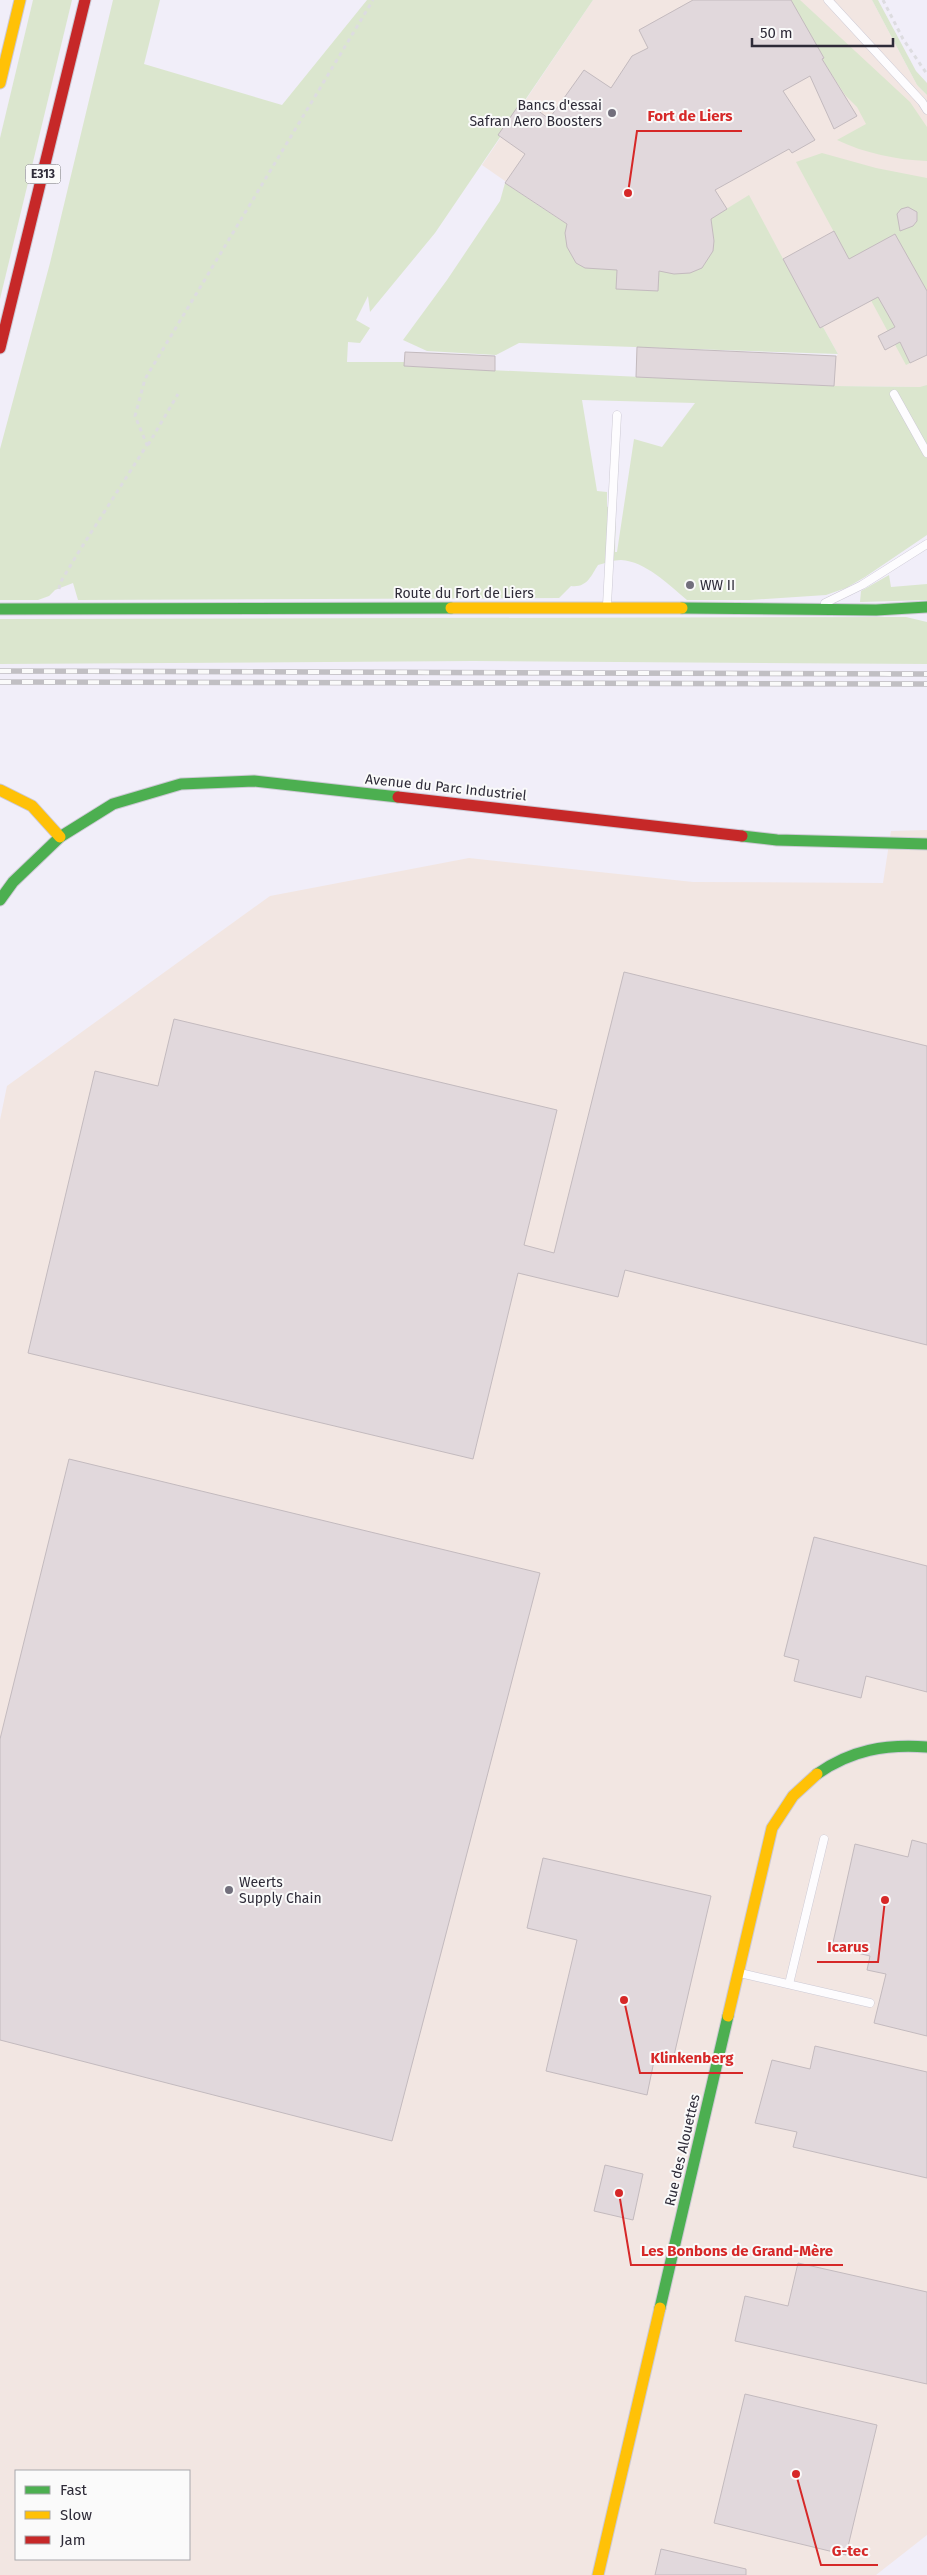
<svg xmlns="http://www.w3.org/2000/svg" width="927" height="2575" font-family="'Fira Sans',sans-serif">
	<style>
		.industrial { fill: #f2e6e2; fill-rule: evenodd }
		.green { fill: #dbe6ce; fill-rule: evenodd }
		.building { fill: #e1d8dc; stroke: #c3babe }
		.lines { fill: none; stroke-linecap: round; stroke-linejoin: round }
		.lane-casing { stroke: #ccc9d4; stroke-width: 9 }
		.fast-casing { stroke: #ccc9d4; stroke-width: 13 }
		.slow-casing { stroke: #ccc9d4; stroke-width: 13 }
		.jam-casing { stroke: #ccc9d4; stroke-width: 13 }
		.path { stroke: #dddce0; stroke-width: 3; stroke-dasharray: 4 4; stroke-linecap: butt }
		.lane { stroke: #fdfcfe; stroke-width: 8 }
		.fast { stroke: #4caf50; stroke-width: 11 }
		.slow { stroke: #ffc107; stroke-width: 11 }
		.jam { stroke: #c62828; stroke-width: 11 }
		.rail-casing { stroke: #c1bfc3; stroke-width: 5.5 }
		.rail { stroke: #fafafa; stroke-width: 4; stroke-dasharray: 11; stroke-linecap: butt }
		.poi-dot { fill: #726f7c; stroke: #fafafa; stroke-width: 2 }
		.labels { text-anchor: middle; stroke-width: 4; stroke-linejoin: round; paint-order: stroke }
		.shield { fill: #fafafa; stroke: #6b6972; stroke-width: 1 }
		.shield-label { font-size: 12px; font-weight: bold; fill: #2e2b38 }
		.poi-label { font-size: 14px; fill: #2e2b38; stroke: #fafafa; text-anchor: start }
		.street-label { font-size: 14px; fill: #2e2b38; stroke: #fafafa }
		.leader { fill: none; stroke: #d62828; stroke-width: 2 }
		.callout-dot { fill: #d62828; stroke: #fafafa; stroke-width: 2 }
		.callout-label { font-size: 15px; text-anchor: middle; font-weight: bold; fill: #d62828; stroke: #fafafa; stroke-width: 4; stroke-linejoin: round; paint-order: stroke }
	</style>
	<rect width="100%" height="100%" fill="#f1eef9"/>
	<g class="industrial">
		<polygon points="593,0 872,0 917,85 927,95 927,390 919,387 834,386 636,377 637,347 836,356 838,354 823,327 820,328 749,196 710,219 562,221 482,165"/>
		<path d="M927 830V2535L876 2575H0V1120L7 1086 270 896 469 858 693 882 883 883 891 831ZM16 2471H189V2559H16Z"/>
	</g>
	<g class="green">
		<polygon points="33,0 72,0 0,299 0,138"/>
		<path d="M113 0H160L144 64 282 105 367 0H593L435 233 370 312 368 296 356 320 370 328 360 343 348 342 347 362H405V366L834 386 920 387 927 385V535L865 577 846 588 826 595 750 600H687C669 585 645 561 621 560 614 560 605 563 598 565 591 576 587 588 571 586L559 598 78 600 73 583 55 590 49 596 38 600H0V449L50 263ZM582 400 695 403 662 447 634 439 617 552H615L616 503 607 507V492L597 491Z"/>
		<path d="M791 0H800L910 102 927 127V161C897 160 864 153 837 140L866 124 857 107 845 95 825 64Z"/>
		<polygon points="872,0 878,0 916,71 927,83 927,95 917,85"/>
		<path d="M630 122 710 219 749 195 820 328 823 327 838 354 519 343 496 355 427 351 403 340 447 280 500 201 505 183 562 221ZM712 230 714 240 691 268 651 269Z"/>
		<polygon points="822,153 876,168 927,178 927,329 900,342 910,363 906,365 796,162"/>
		<polygon points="889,575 891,587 927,584 927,600 860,602 861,591"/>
		<polygon points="906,617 927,622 927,664 473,661 0,664 0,619"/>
	</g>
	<g class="building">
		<polygon points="693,0 791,0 824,58 822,59 857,116 834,129 810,76 783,91 815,140 792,153 789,149 715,190 727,209 711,219 714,241 713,251 702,268 690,273 674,274 659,271 658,291 616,289 617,270 585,268 576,263 567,247 565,233 567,224 505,183 525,154 498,135 523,99 549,119 584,70 611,88 632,56 648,48 639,30"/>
		<polygon points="908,207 917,212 917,221 913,226 900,231 897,214 901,209"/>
		<polygon points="834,231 849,259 895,234 927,291 927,355 910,363 900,342 885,350 878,336 895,327 878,297 820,328 783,259"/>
		<polygon points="637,347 836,356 834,386 636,377"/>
		<polygon points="405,352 495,356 495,371 404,366"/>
		<polygon points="624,972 927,1046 927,1345 625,1270 618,1297 518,1273 473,1459 28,1353 95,1071 158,1086 174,1019 557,1110 524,1245 554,1253"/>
		<polygon points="69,1459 540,1573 392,2141 0,2040 0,1739"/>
		<polygon points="814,1537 927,1566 927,1692 866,1676 861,1698 794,1681 799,1660 784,1656"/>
		<polygon points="912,1840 927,1844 927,2036 874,2023 886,1974 867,1970 870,1956 832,1947 855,1844 908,1857"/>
		<polygon points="543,1858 711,1896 672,2064 654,2061 647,2095 546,2071 577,1940 527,1928"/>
		<polygon points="815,2046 927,2072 927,2178 793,2147 797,2132 755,2123 772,2060 810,2069"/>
		<polygon points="605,2165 643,2174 633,2220 594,2211"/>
		<polygon points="798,2263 927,2292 927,2384 735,2341 745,2296 788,2306"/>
		<polygon points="745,2394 877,2425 846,2555 714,2523"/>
		<polygon points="661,2549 746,2569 746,2575 655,2575"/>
	</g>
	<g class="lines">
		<g class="lane-casing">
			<g id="lane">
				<polyline points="828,0 922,102 927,110"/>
				<polyline points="894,394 927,453"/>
				<polyline points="825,603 862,585 927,544"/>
				<polyline points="607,605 617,415"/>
				<polyline points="740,1973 870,2003"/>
				<polyline points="789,1984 824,1839"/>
			</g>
		</g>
		<g class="fast-casing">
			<g id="fast">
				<polyline points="682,608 876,610 927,607"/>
				<polyline points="0,609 451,608"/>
				<polyline points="742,836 777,840 927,844"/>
				<polyline points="0,900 13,882 60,837 113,804 181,784 254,781 398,797"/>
				<path d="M817 1774C851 1750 885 1744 927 1747"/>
				<polyline points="660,2308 728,2016"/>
			</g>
		</g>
		<g class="slow-casing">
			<g id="slow">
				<polyline points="0,83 20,0"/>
				<polyline points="451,608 682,608"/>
				<polyline points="0,790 32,806 60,837"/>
				<polyline points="728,2016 772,1828 793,1796 817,1774"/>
				<polyline points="598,2575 660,2308"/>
			</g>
		</g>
		<g class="jam-casing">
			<g id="jam">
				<polyline points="0,348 85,0"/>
				<polyline points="398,797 742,836"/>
			</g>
		</g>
		<g class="path">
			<polyline points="883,0 903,39 927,74"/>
			<polyline points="148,445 178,394"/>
			<polyline points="59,589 60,583 78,553 147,445 135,416 145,379 373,0"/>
		</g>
		<use href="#lane" class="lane"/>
		<use href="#fast" class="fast"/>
		<use href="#slow" class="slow"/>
		<use href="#jam" class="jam"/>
		<g class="rail-casing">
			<g id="rail">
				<polyline points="0,671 927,674"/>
				<polyline points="0,682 927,684"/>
			</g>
		</g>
		<use href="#rail" class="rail"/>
	</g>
	<g class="poi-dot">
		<circle cx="612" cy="113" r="5"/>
		<circle cx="690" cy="585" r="5"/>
		<circle cx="229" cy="1890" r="5"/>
	</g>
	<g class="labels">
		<rect class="shield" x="25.5" y="164.5" width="35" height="19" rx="4"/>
		<g class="shield-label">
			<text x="43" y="178">E313</text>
		</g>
		<g class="poi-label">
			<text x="602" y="110" text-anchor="end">Bancs d'essai<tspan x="602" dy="16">Safran Aero Boosters</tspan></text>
			<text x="700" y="590">WW II</text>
			<text x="239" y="1887">Weerts<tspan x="239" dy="16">Supply Chain</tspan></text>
		</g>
		<g class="street-label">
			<text x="464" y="598">Route du Fort de Liers</text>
			<text transform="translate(446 787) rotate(6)" y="5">Avenue du Parc Industriel</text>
			<text transform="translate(682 2150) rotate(-77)" y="5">Rue des Alouettes</text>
		</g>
	</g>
	<path class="leader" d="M628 193L637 131H742M885 1900L878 1962H817M624 2000L640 2073H743M619 2193L631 2265H843M796 2474L821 2565H878"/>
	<g class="callout-dot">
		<circle cx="628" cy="193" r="5"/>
		<circle cx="885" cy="1900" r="5"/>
		<circle cx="624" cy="2000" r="5"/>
		<circle cx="619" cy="2193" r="5"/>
		<circle cx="796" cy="2474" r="5"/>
	</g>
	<g class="callout-label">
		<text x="690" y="121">Fort de Liers</text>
		<text x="848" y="1952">Icarus</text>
		<text x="692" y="2063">Klinkenberg</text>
		<text x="737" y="2256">Les Bonbons de Grand-Mère</text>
		<text x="850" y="2556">G-tec</text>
	</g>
	<rect x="15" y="2470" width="175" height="90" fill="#fafafa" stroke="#a8a7ac"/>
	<rect x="25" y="2486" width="25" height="8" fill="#4caf50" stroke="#a8a7ac"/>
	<text x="60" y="2495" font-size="15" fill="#2e2b38">Fast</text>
	<rect x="25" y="2511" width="25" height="8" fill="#ffc107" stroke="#a8a7ac"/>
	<text x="60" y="2520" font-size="15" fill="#2e2b38">Slow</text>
	<rect x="25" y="2536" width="25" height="8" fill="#c62828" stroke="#a8a7ac"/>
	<text x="60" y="2545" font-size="15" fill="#2e2b38">Jam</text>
	<path d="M752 38v8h141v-8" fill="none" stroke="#2e2b38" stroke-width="2.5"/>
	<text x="760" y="38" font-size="15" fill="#2e2b38" stroke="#fafafa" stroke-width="4" paint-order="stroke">50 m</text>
</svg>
